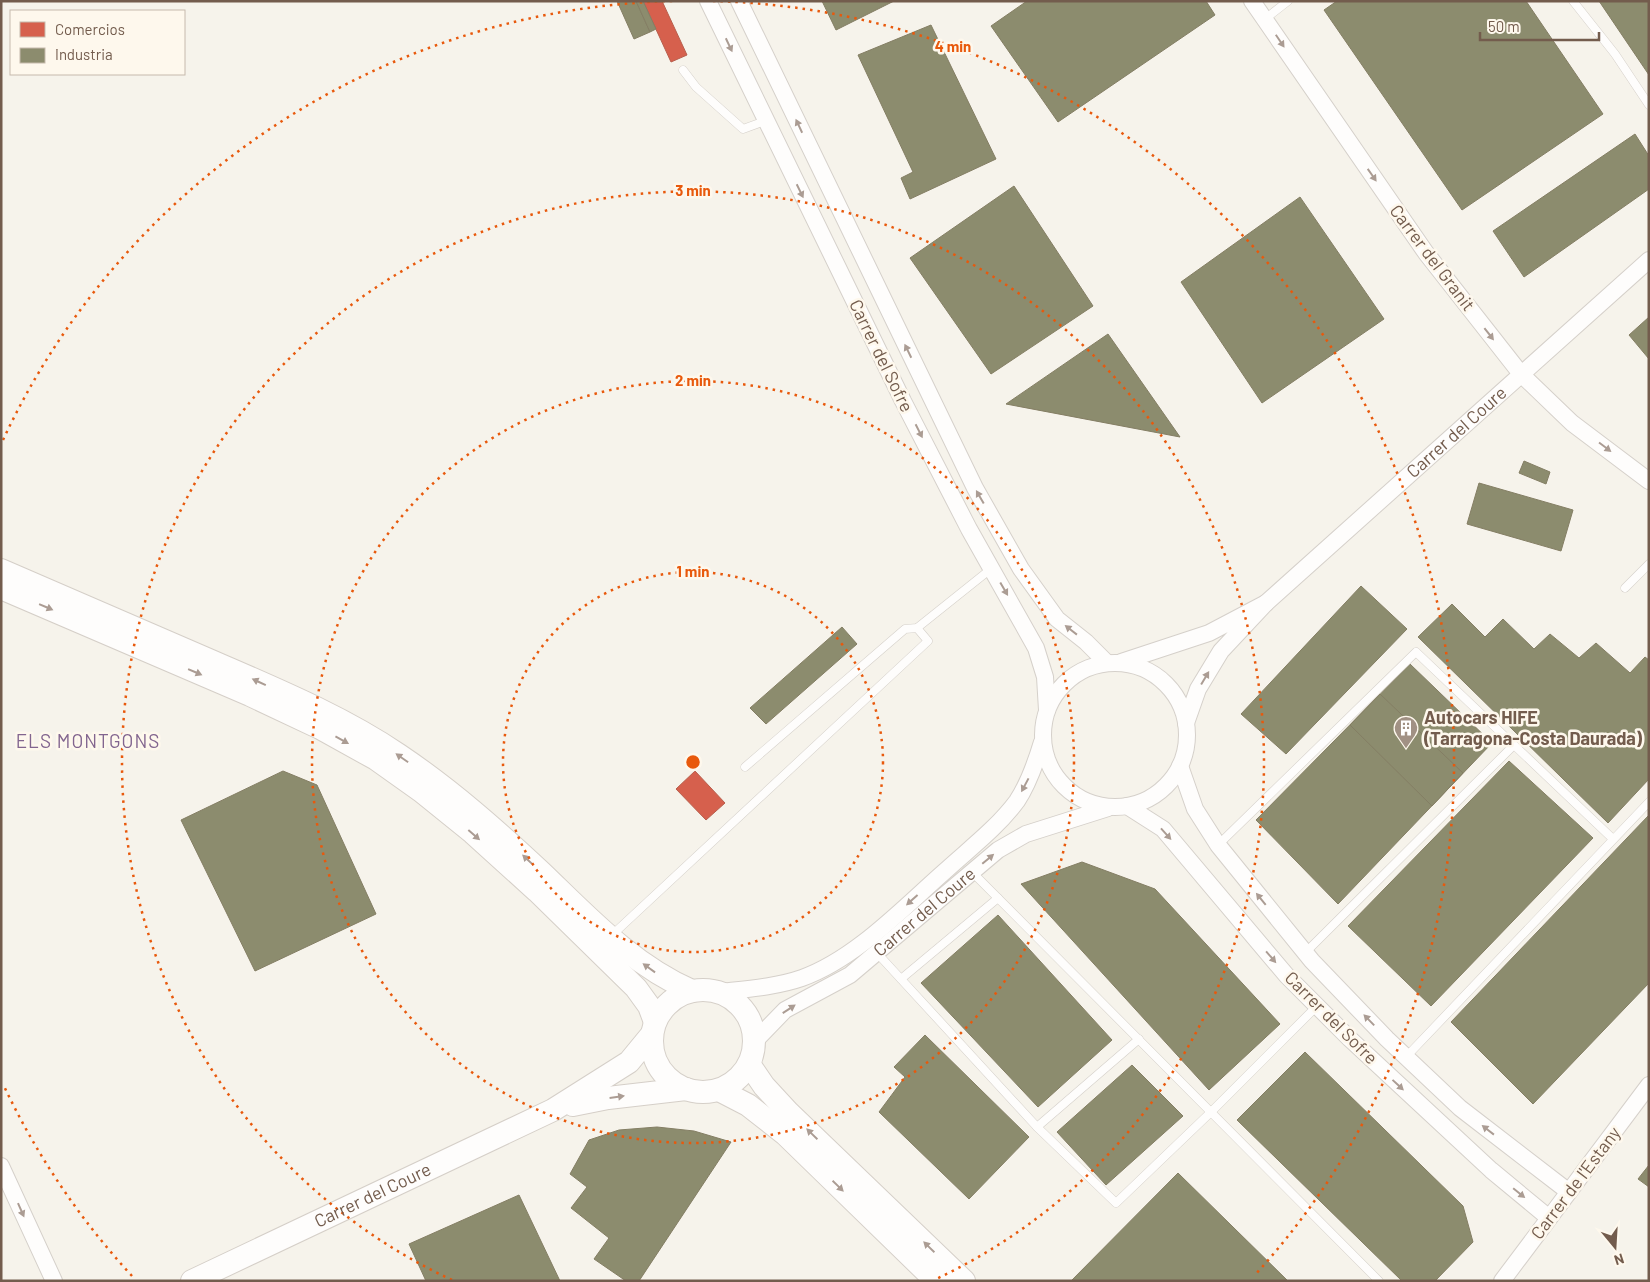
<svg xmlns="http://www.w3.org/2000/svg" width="1650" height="1282" font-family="Barlow,sans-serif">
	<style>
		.shops { fill: #d6604d; stroke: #b85f4d }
		.industry { fill: #8c8c6e; stroke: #847e64 }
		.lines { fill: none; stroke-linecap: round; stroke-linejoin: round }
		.lane-casing { stroke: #d5d0ca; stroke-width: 9 }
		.street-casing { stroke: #d5d0ca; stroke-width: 18 }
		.secondary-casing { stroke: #d5cfc8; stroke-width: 24 }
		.lane { stroke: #fefdfc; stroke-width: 8 }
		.street { stroke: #fefdfc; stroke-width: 16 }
		.secondary { stroke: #fefdfc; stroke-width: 22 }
		.oneway { fill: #ab9c93 }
		.ring { fill: none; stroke: #e8590c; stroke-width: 2.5; stroke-dasharray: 2.5 5 }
		.labels { text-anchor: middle; stroke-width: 5; stroke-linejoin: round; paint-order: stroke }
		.street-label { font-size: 18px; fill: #735c4d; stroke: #fef8ed }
		.poi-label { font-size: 18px; font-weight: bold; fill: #735c4d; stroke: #fef8ed; text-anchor: start }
		.neighbourhood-label { font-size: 19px; letter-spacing: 1px; fill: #82658f; stroke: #fef8ed }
		.centre { fill: #e8590c; stroke: #fef8ed; stroke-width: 2.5 }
		.ring-label { font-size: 15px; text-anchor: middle; font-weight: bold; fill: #e8590c; stroke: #fef8ed; stroke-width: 5; stroke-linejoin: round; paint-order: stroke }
	</style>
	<rect width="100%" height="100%" fill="#f6f3eb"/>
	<g class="shops">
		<polygon points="643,1 662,1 687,55 671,62"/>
		<polygon points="695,771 725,803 706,820 676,789"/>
	</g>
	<g class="industry">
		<polygon points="617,1 636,1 650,32 634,39"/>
		<polygon points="636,1 643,1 656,29 650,32"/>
		<polygon points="822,1 894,1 836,30"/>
		<polygon points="1027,1 1206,1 1215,15 1058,122 991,26"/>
		<polygon points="1337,1 1526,1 1603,114 1462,210 1324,10"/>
		<polygon points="1599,1 1649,1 1649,75"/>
		<polygon points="931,25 996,159 910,199 901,178 913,172 858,55"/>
		<polygon points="1635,134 1649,156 1649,189 1524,277 1493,231"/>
		<polygon points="1014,186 1093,306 991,374 910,258"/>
		<polygon points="1300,197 1384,319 1262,403 1181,282"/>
		<polygon points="1649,317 1649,359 1629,335"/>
		<polygon points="1108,334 1180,437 1006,404"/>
		<polygon points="1524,461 1550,472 1546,484 1519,473"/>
		<polygon points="1479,483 1573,510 1561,551 1467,524"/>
		<polygon points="1361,586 1407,629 1286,754 1241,714"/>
		<polygon points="1452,604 1485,637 1503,619 1534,649 1550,634 1579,658 1596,643 1630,673 1645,657 1649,660 1649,779 1608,823 1418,637"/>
		<polygon points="842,627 857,644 766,724 750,708"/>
		<polygon points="1410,664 1492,743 1338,904 1256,820"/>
		<polygon points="1380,694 1463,773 1432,806 1350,725"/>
		<polygon points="1509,761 1593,838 1431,1006 1348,926"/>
		<polygon points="283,771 317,785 376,914 255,971 181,820"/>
		<polygon points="1649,815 1649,983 1533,1104 1451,1022"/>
		<polygon points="1082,862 1155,889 1280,1024 1209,1090 1021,884"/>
		<polygon points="998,915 1112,1040 1038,1107 921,983"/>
		<polygon points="925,1035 1029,1137 969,1199 879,1112 905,1077 894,1067"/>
		<polygon points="1305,1052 1463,1206 1473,1242 1435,1281 1402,1281 1237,1120"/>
		<polygon points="1132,1065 1183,1116 1106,1185 1057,1132"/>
		<polygon points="657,1127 694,1131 731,1142 639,1281 626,1281 594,1259 609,1238 571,1208 587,1187 570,1174 589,1140 619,1130"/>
		<polygon points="1649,1165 1649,1187 1638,1179"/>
		<polygon points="1178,1173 1288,1281 1071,1281"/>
		<polygon points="519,1195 560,1281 426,1281 409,1244"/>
	</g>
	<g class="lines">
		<g class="lane-casing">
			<g id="lane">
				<polyline points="1573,1 1615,54 1649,105"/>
				<polyline points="1265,19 1288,1"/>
				<polyline points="683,70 696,87 743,129 765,121"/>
				<polyline points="1625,588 1649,564"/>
				<polyline points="745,767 905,629 917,628 992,568"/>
				<polyline points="1218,845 1416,652 1613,839"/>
				<polyline points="972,872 1379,1281"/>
				<polyline points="611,936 928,641 917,628"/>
				<polyline points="877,953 1037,1127 1116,1203 1211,1112 1317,1006"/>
				<polyline points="1305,953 1514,745"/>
				<polyline points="901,979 998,898"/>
				<polyline points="1406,1057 1649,802"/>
				<polyline points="1037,1127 1139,1039"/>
			</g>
		</g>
		<g class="street-casing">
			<g id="street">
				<polyline points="708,1 903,401 969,529 1036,648 1045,677 1047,710"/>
				<polyline points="739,1 975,488 1021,569 1057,619 1086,642 1107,663"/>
				<polyline points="1252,1 1426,253 1521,374 1572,423 1649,481"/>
				<path id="s1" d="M1266 603 1649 260"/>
				<polyline points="1121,662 1209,633 1266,603 1221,651 1198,689 1186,723"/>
				<circle cx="1115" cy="735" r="72"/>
				<polyline points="1180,766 1195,809 1218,845 1312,961 1387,1039 1460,1108 1569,1192"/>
				<polyline points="1127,806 1163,829 1287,976 1350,1039 1491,1170 1549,1218"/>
				<path d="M720 992C747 989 776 987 802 978 855 959 902 909 944 872 969 849 997 828 1017 801 1029 783 1036 762 1042 742"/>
				<path id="s2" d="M754 1042 785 1010 850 975 998 850 1026 834 1108 808"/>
				<polyline points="1,1166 54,1281"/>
				<polyline points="1502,1281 1649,1085"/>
			</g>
		</g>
		<g class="secondary-casing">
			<g id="secondary">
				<path d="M1 570C73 601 144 632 216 663 278 690 343 717 399 755 451 790 496 830 541 872 588 917 632 965 692 991"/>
				<polyline points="1,588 250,695 320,728 376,759 421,791 473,833 537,891 636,988 649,1006 655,1022"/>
				<circle cx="703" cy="1041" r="51"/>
				<polyline points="749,1064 764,1086 788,1112 964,1281"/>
				<polyline points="719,1090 748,1105 785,1134 936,1281"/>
				<polyline points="573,1105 608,1098 686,1089"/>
				<path id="s3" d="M192 1281 553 1110 629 1062 652 1034"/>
			</g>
		</g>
		<use href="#lane" class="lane"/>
		<use href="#street" class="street"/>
		<use href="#secondary" class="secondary"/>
	</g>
	<defs><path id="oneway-solid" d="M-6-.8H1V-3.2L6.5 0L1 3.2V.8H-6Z" transform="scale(1.25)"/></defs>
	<g class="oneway">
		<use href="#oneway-solid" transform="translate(1280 41) rotate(56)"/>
		<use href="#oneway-solid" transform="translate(729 45) rotate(65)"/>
		<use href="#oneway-solid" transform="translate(799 126) rotate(-115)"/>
		<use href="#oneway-solid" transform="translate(1372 175) rotate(55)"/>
		<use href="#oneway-solid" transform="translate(800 191) rotate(64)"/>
		<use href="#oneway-solid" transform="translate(1489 334) rotate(52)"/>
		<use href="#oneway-solid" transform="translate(908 351) rotate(-116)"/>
		<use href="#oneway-solid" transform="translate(919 431) rotate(63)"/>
		<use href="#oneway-solid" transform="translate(1605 447) rotate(37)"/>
		<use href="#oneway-solid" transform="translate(980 497) rotate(-120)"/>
		<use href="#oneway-solid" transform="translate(1004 589) rotate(60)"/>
		<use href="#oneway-solid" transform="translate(46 607) rotate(23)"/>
		<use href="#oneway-solid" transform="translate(1071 630) rotate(-142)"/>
		<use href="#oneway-solid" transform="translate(195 672) rotate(23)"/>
		<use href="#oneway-solid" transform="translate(1205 678) rotate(-59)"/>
		<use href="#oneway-solid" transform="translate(259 682) rotate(-155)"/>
		<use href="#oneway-solid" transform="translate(342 740) rotate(29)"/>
		<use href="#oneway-solid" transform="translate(402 758) rotate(-145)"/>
		<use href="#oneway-solid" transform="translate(1025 785) rotate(118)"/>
		<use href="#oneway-solid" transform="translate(1166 834) rotate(48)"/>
		<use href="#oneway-solid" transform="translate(474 835) rotate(41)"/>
		<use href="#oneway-solid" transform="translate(988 859) rotate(-40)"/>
		<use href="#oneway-solid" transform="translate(528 860) rotate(-137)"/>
		<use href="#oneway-solid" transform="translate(1261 899) rotate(-129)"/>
		<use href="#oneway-solid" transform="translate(912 900) rotate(138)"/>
		<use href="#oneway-solid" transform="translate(1271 957) rotate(49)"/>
		<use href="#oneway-solid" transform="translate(649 968) rotate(-144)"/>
		<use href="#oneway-solid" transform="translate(789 1009) rotate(-33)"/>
		<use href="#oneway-solid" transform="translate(1369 1020) rotate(-134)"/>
		<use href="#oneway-solid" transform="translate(1398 1085) rotate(43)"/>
		<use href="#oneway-solid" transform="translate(617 1097) rotate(-8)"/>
		<use href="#oneway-solid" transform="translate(1488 1130) rotate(-142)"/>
		<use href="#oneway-solid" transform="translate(812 1134) rotate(-136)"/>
		<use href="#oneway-solid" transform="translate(838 1186) rotate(44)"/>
		<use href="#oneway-solid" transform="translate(1519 1193) rotate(39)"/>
		<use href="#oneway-solid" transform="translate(21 1210) rotate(66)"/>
		<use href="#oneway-solid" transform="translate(929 1247) rotate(-136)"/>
	</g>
	<g class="ring">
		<circle cx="693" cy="762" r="190"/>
		<circle cx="693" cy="762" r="381"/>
		<path d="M452 1280A571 571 0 1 1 934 1280"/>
		<path d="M132 1276A761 761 0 0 1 3 1084M3 440A761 761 0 0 1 673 1M713 1A761 761 0 0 1 1254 1276"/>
	</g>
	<defs>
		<g id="building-pin" transform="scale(1.25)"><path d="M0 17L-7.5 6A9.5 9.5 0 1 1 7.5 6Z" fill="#a19184" stroke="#fef8ed"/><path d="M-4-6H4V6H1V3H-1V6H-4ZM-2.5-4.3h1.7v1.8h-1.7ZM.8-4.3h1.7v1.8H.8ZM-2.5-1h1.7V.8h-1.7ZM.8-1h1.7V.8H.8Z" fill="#fff"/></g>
	</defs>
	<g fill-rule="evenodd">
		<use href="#building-pin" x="1406" y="728"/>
	</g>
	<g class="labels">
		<g class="street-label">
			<text transform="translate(1432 258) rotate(53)" y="6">Carrer del Granit</text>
			<text transform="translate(881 356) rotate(64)" y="6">Carrer del Sofre</text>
			<text dy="6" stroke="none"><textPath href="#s1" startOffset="256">Carrer del Coure</textPath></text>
			<text dy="6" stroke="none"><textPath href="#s2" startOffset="216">Carrer del Coure</textPath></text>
			<text transform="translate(1331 1018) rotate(45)" y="6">Carrer del Sofre</text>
			<text transform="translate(1576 1183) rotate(-53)" y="6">Carrer de l'Estany</text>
			<text dy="6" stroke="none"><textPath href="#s3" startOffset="200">Carrer del Coure</textPath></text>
		</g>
		<g class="poi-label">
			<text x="1424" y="724">Autocars HIFE<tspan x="1424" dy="21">(Tarragona-Costa Daurada)</tspan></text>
		</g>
		<g class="neighbourhood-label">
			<text x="88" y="748">ELS MONTGONS</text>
		</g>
	</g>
	<circle cx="693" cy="762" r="8" class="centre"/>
	<g class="ring-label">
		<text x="953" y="52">4 min</text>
		<text x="693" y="196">3 min</text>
		<text x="693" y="386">2 min</text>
		<text x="693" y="577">1 min</text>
	</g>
	<rect width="1650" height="1282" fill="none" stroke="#735c4d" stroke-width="5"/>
	<rect x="10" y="10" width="175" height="65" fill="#fef8ed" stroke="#c6baad"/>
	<rect x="20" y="22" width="25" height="15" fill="#d6604d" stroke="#c6baad"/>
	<text x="55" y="35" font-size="15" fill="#735c4d">Comercios</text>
	<rect x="20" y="48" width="25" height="15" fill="#8c8c6e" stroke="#c6baad"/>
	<text x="55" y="60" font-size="15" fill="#735c4d">Industria</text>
	<g transform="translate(1615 1247) rotate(162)" stroke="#fef8ed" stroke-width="4" paint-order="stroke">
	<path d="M0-4L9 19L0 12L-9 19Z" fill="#735c4d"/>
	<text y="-8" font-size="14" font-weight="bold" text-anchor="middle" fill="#735c4d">N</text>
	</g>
	<path d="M1480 32v8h119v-8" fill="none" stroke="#735c4d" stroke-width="2.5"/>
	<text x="1488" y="32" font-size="15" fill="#735c4d" stroke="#fef8ed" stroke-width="4" paint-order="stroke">50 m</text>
</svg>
